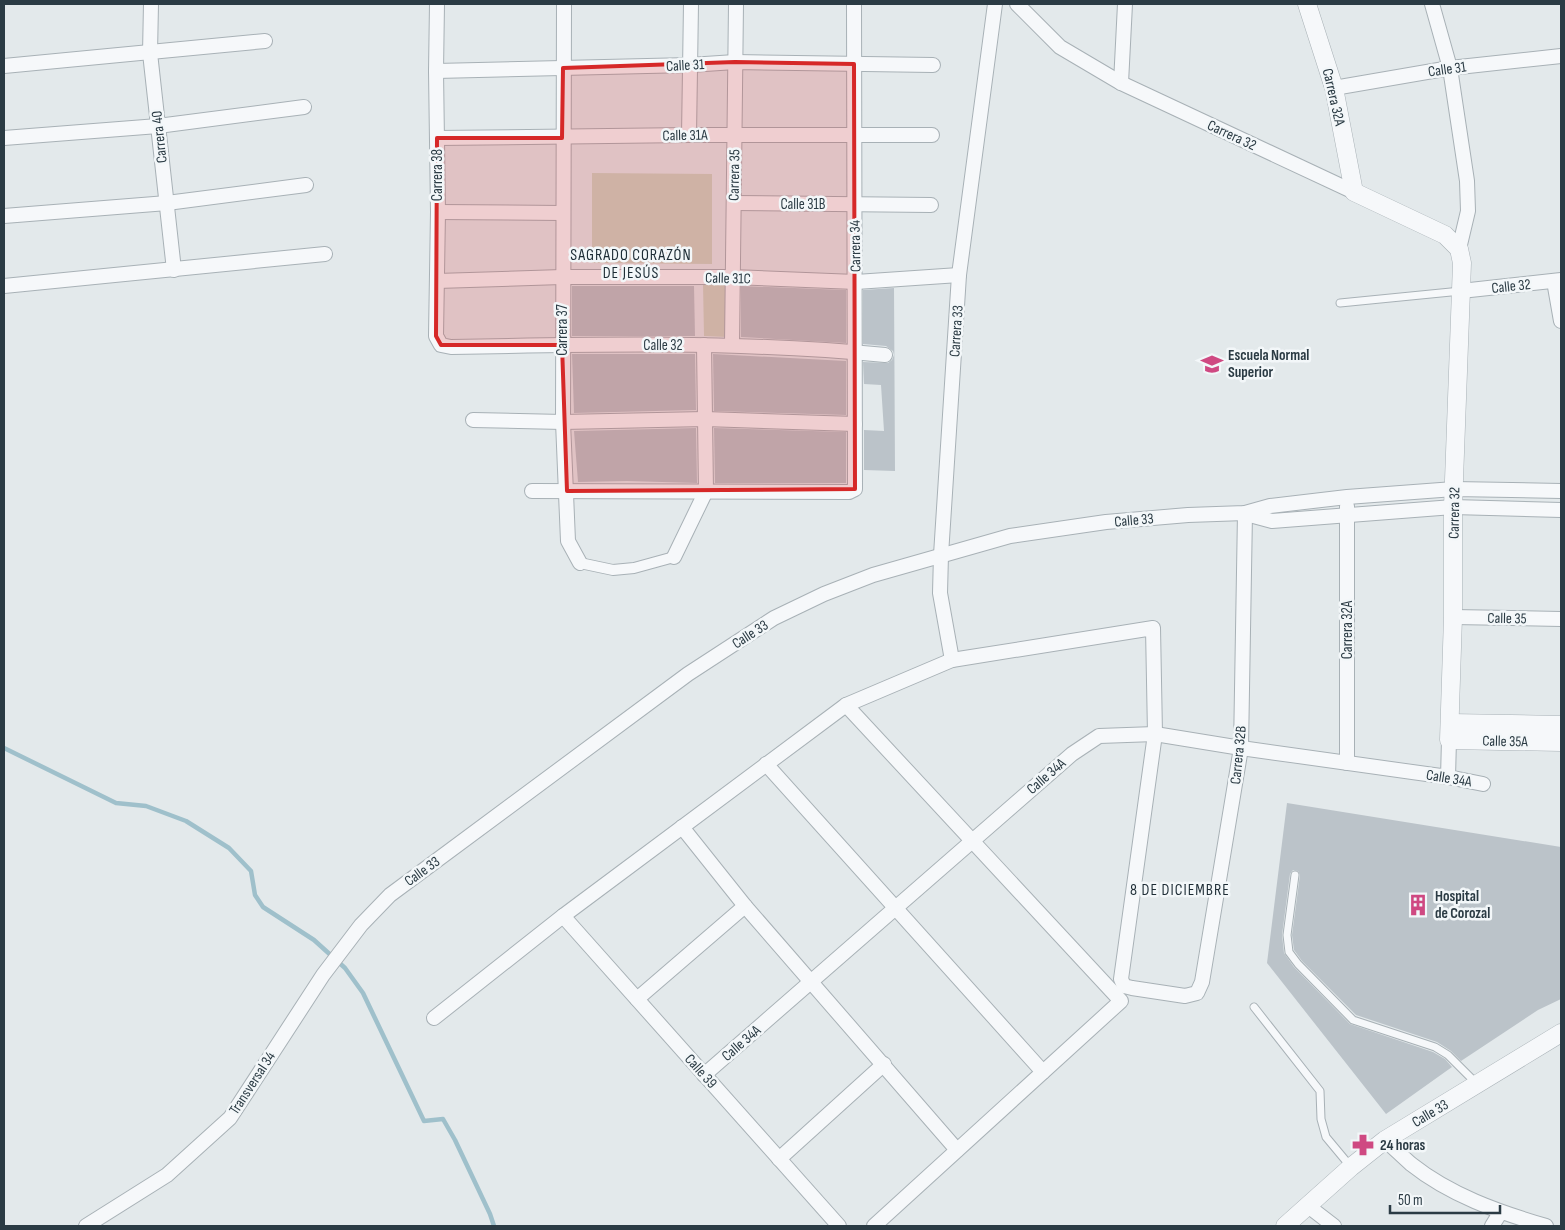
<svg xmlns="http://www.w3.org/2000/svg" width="1565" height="1230" font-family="'Sofia Sans Condensed',sans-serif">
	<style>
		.green { fill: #cdd5c5 }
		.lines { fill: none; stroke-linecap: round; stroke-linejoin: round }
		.stream { stroke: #9fc0cb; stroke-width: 4.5 }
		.building { fill: #bbc3c9 }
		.service-casing { stroke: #a8b1b6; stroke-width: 9 }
		.pedestrian-casing { stroke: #a8b1b6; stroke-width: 12 }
		.minor-casing { stroke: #a8b1b6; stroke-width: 16 }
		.tertiary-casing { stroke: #a8b1b6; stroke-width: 19 }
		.service { stroke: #f6f8fa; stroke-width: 7 }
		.pedestrian { stroke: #f6f8fa; stroke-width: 10 }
		.minor { stroke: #f6f8fa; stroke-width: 14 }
		.tertiary { stroke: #f6f8fa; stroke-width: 18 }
		.marked { fill: #d62828; fill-opacity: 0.2; stroke: #d62828; stroke-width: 4; stroke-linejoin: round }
		.labels { text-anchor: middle; stroke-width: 5; stroke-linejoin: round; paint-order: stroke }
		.street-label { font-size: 15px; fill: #2b3b44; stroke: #f3f7f9 }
		.poi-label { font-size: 15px; font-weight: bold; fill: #2b3b44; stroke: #f3f7f9; text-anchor: start }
		.neighbourhood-label { font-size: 16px; letter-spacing: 1px; fill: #1d2c35; stroke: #f3f7f9 }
	</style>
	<rect width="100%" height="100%" fill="#e3e9eb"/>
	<g class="green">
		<polygon points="592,173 712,174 712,264 592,263"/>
		<polygon points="727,282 727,337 704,336 703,283"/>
	</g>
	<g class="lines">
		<polyline class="stream" points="4,748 116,803 146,806 186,821 229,848 251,871 255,895 263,907 314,940 345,968 363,993 424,1121 443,1119 455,1140 490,1214 494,1226"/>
	</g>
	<g class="building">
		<polygon points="572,286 694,286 695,336 572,336"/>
		<polygon points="741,286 846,290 846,343 741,337"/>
		<polygon points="894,288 895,471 864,470 864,430 884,431 881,385 864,384 863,362 888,363 892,360 894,355 893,351 886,346 863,344 863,290"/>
		<polygon points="572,354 695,354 696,410 574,413"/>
		<polygon points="713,354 846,361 846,415 714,411"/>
		<polygon points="696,428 697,483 627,481 578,482 574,431"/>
		<polygon points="714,428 846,432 846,483 715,483"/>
		<polygon points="1287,803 1561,847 1561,999 1538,1010 1461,1061 1451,1051 1437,1042 1356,1015 1302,961 1294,950 1292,935 1300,875 1298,871 1293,870 1290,874 1282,935 1284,953 1294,967 1350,1024 1433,1052 1445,1059 1452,1067 1386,1114 1267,963"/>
	</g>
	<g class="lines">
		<g class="service-casing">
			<g id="service">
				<polyline points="1340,303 1461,291"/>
				<polyline points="1295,875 1287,935 1289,952 1298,964 1353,1020 1435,1047 1448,1055 1477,1084"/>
				<polyline points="1254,1007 1320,1091 1321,1119 1326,1137 1351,1167"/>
			</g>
		</g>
		<g class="pedestrian-casing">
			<polyline id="pedestrian" points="580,563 613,570 634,568 674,557"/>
		</g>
		<g class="minor-casing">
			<g id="minor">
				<polyline points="151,4 150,53 174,270"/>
				<path d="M437 4 436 71 438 212 436 336 441 345 451 347C596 344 741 341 885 355"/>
				<polyline points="564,4 563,422 568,541 580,563"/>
				<polyline points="1017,4 1060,47 1121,83 1354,192"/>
				<polyline points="1432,4 1450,68 1467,181 1468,211 1459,249"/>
				<polyline points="4,66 265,41"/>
				<polyline points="436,71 690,65 735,62 933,65"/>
				<polyline points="1121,83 1125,4"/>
				<polyline points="1334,88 1450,68 1561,56"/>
				<polyline points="689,135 691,4"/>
				<polyline points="4,138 158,126 304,107"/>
				<polyline points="437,138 689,135 932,135"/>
				<polyline points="734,203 931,205"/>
				<polyline points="438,212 562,213"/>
				<polyline points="4,216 167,203 306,185"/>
				<polyline points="437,281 562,277 733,277 856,282 959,275"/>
				<polyline points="1554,281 1561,321"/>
				<polyline points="4,286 325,254"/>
				<polyline points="1461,291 1561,280"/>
				<polyline points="732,345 736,4"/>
				<polyline points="473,420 563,422 705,419 855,424"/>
				<polyline points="532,491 849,492 855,489 854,4"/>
				<polyline points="1246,514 1272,521 1453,507 1561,510"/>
				<polyline points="674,557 706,491 704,345"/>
				<polyline points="1453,617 1561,619"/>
				<polyline points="952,660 940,593 941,555 959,275 995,4"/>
				<polyline points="846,705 1121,1001 874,1226"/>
				<polyline points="1347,763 1347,506"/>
				<polyline points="766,764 1043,1072"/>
				<polyline points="1448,777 1449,740"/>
				<polyline points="682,827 745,906 957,1150"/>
				<polyline points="563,916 839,1226"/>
				<polyline points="637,999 745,906"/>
				<polyline points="434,1018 563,916 846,705 952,660 1153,628 1155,734 1121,979 1124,986 1132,988 1185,996 1197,993 1202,982 1241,748 1245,513"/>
				<polyline points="704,1075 1072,754 1099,736 1155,734 1241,748 1448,777 1483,784"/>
				<path d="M1385 1140C1394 1148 1402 1156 1411 1164 1450 1195 1498 1212 1546 1226"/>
				<polyline points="779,1159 884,1064"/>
				<polyline points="1308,1206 1334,1226"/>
				<polyline points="86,1226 167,1175 230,1118 323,975 361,925 390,895 688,674 774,618 824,594 873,575 1010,536 1106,522 1188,515 1245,513 1270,506 1347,497 1454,489 1561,491"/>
				<polyline points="1492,1226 1500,1213"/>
			</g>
		</g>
		<g class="tertiary-casing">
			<g id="tertiary">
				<polyline points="1307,4 1334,88 1354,192 1445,235 1459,249 1462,263 1453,507 1453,617 1449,740 1561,742"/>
				<polyline points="1450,723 1561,725"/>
				<polyline points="1285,1226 1351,1167 1385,1140 1561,1033"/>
			</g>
		</g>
		<use href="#service" class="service"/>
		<use href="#pedestrian" class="pedestrian"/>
		<use href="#minor" class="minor"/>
		<use href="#tertiary" class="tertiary"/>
	</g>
	<path class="marked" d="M735 62 854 64 855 489 567 491 562 345H441L436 336 437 138H562L563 68Z"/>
	<defs>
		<g id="school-bare" transform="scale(1.725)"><path d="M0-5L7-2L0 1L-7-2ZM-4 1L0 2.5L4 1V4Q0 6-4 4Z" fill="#cf4982" stroke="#f3f7f9" stroke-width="2.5" paint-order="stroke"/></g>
		<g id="building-bare" transform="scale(1.725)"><path d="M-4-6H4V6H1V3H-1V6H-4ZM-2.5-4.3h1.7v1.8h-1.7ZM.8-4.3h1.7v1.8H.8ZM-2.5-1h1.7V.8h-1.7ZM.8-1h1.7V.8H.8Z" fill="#cf4982" stroke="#f3f7f9" stroke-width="2.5" paint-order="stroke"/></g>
		<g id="pharmacy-bare" transform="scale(1.725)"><path d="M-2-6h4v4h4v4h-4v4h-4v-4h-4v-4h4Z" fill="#cf4982" stroke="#f3f7f9" stroke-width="2.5" paint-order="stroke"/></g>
	</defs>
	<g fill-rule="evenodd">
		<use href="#school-bare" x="1212" y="364"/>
		<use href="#building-bare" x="1418" y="905"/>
		<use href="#pharmacy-bare" x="1363" y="1145"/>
	</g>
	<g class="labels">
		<g class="street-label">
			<text transform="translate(685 65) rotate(-3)" y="5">Calle 31</text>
			<text transform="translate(1447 69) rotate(-8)" y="5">Calle 31</text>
			<text transform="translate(1334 97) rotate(77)" y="5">Carrera 32A</text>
			<text transform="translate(685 135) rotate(-1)" y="5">Calle 31A</text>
			<text transform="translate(1232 135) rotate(25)" y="5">Carrera 32</text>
			<text transform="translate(159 137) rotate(-96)" y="5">Carrera 40</text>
			<text transform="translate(437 175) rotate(-90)" y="5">Carrera 38</text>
			<text transform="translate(734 175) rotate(-89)" y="5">Carrera 35</text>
			<text x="803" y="209">Calle 31B</text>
			<text transform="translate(855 246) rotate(-91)" y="5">Carrera 34</text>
			<text transform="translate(728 278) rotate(1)" y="5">Calle 31C</text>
			<text transform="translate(1511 286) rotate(-6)" y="5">Calle 32</text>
			<text transform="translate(562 330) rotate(-90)" y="5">Carrera 37</text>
			<text transform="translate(956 331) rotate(-86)" y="5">Carrera 33</text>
			<text x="663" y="350">Calle 32</text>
			<text transform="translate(1454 513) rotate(-89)" y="5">Carrera 32</text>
			<text transform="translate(1134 520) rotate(-5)" y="5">Calle 33</text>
			<text transform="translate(1507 618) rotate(1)" y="5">Calle 35</text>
			<text transform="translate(1347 630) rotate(-90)" y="5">Carrera 32A</text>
			<text transform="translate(750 634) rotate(-33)" y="5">Calle 33</text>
			<text transform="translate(1505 741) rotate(1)" y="5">Calle 35A</text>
			<text transform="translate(1238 755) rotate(-84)" y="5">Carrera 32B</text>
			<text transform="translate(1046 776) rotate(-41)" y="5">Calle 34A</text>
			<text transform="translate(1449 778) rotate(9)" y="5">Calle 34A</text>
			<text transform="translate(422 871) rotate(-36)" y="5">Calle 33</text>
			<text transform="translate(741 1043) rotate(-41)" y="5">Calle 34A</text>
			<text transform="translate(701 1071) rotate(48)" y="5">Calle 39</text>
			<text transform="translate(252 1083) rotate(-57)" y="5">Transversal 34</text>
			<text transform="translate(1430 1113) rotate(-31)" y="5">Calle 33</text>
		</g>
		<g class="poi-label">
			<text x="1228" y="360">Escuela Normal<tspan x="1228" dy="17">Superior</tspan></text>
			<text x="1435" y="901">Hospital<tspan x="1435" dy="17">de Corozal</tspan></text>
			<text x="1380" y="1150">24 horas</text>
		</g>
		<g class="neighbourhood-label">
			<text x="631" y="260">SAGRADO CORAZÓN<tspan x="631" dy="18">DE JESÚS</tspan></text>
			<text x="1180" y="895">8 DE DICIEMBRE</text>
		</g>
	</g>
	<rect width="1565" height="1230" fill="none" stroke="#2b3b44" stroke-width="10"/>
	<path d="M1390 1205v8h110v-8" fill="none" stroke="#2b3b44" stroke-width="2.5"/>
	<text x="1398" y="1205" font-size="15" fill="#2b3b44" stroke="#f3f7f9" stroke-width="4" paint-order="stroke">50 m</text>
</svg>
